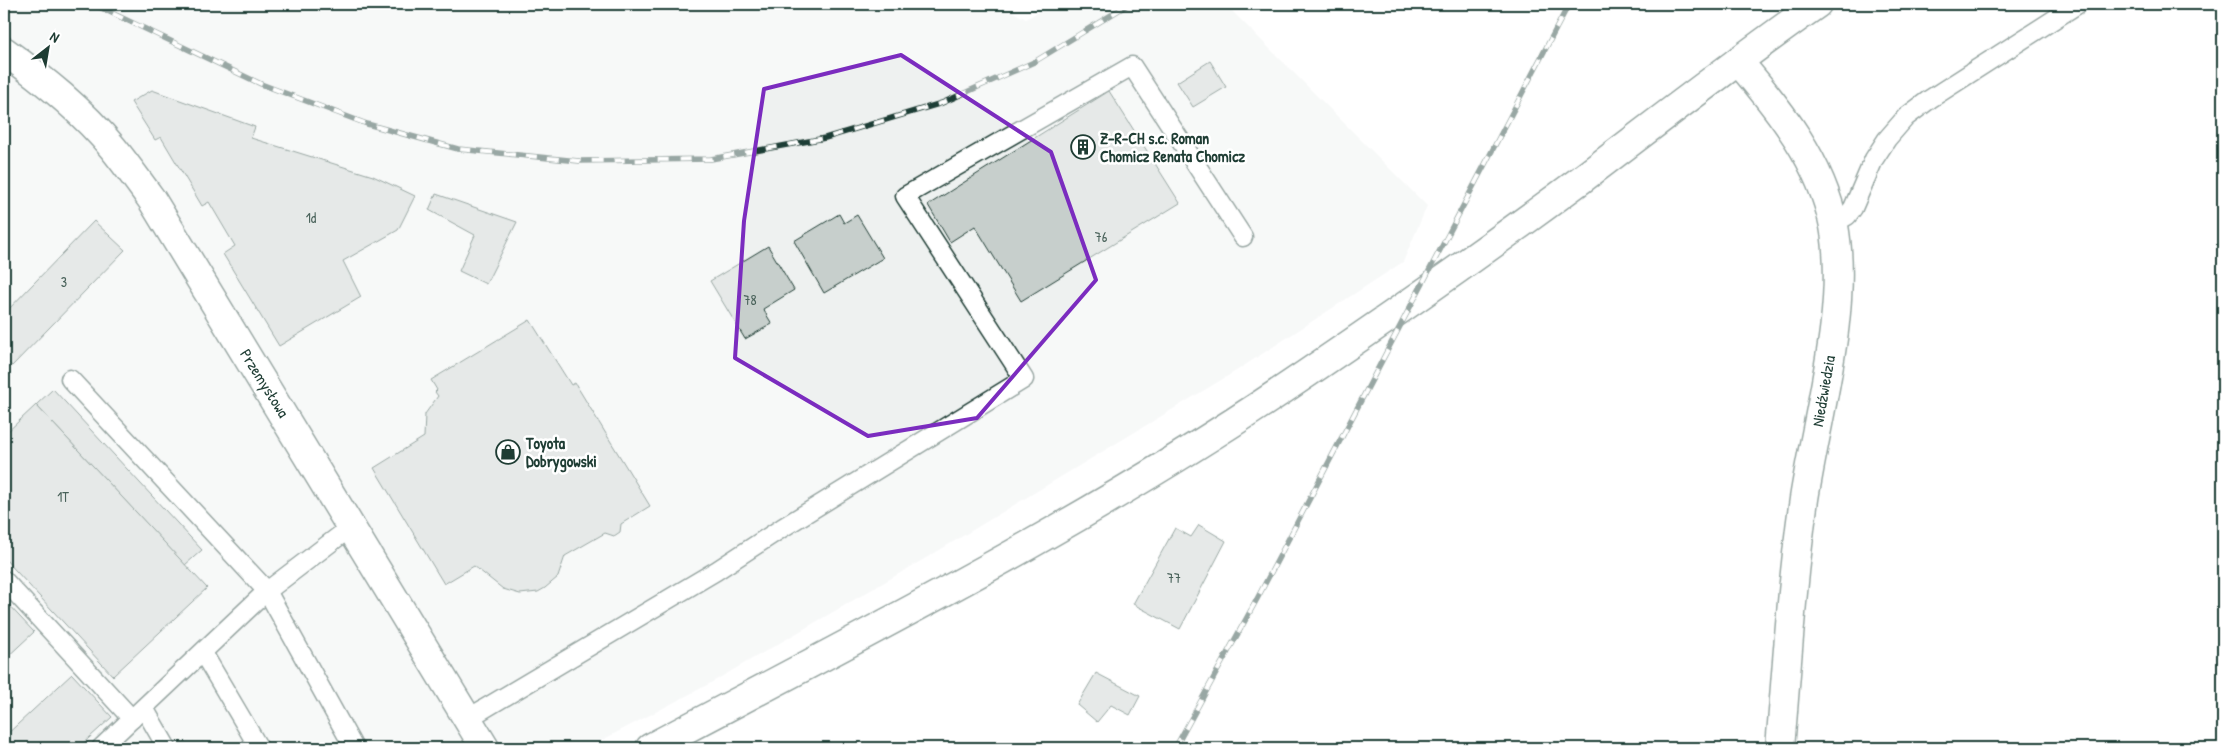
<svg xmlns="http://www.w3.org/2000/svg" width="2227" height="752" font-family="'Patrick Hand',sans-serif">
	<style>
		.built { fill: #eef1f0 }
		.building { fill: #c7cfcc; stroke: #1f3d34 }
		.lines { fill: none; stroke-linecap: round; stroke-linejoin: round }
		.lane-casing { stroke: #1f3d34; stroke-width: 21 }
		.street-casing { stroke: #1f3d34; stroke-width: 31 }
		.secondary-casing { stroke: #1f3d34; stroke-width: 31 }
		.lane { stroke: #fff; stroke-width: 18 }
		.street { stroke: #fff; stroke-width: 28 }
		.secondary { stroke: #fff; stroke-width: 28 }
		.rail-casing { stroke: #1f3d34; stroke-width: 5.5 }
		.rail { stroke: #fff; stroke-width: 4; stroke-dasharray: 11; stroke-linecap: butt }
		.marked { fill: none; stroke: #7b2cbf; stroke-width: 4; stroke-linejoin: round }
		.labels { text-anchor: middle; stroke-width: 5; stroke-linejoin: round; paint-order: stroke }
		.number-label { font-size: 14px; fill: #49625a }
		.poi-label { font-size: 16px; font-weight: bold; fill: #1f3d34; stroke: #fff; text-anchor: start }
		.street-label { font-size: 16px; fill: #1f3d34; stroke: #fff }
	</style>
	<rect width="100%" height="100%" fill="#fff"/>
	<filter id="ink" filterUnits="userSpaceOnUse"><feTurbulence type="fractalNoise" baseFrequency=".02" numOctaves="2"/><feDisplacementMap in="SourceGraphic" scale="10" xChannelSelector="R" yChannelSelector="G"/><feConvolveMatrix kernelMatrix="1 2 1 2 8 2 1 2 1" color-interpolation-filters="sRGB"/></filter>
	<g filter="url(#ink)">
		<polygon class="built" points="4,4 998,4 1026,19 1052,4 1225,4 1427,206 1403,262 1236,371 938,551 709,684 587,748 4,748"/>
		<g class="building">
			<polygon points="1210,61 1226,87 1193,107 1177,82"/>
			<polygon points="152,90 255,127 251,138 373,176 415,196 398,230 343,261 361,297 279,346 223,254 235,246 209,202 202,206 161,137 155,140 131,102"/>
			<polygon points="1109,91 1180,203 1021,301 975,226 950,242 928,205"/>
			<polygon points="436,194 517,222 486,284 459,271 475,235 429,210"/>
			<polygon points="839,214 844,223 857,215 883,258 824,293 794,241"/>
			<polygon points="94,221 125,250 12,366 4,358 4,314"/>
			<polygon points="768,246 794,290 763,309 772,324 745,339 710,281"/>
			<polygon points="530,320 571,385 575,383 650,506 621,524 620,532 614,536 605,533 565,556 558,577 545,588 538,592 520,594 503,589 474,566 444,584 374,468 424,437 425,414 438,396 435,392 437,390 431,380"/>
			<polygon points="53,389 202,550 185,565 36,405"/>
			<polygon points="36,405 207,588 113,676 4,558 4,435"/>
			<polygon points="1199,525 1226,541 1180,629 1133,604 1175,528 1191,537"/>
			<polygon points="4,600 34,632 4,660"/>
			<polygon points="1096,673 1140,696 1130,715 1111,705 1097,722 1077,705"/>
			<polygon points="72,674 112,717 78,748 8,748 4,744 4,737"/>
		</g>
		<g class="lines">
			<g class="lane-casing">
				<g id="lane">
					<polyline points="1833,224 1847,216 1853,208 1874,159 1887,139 1906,117 1930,99 2078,4"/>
					<polyline points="70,379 267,591 354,748"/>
					<polyline points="4,580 132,719"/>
					<polyline points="203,653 259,748"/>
					<polyline points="144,708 167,748"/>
					<polyline points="467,719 716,571 782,528 1024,379 905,196 1132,66 1243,237"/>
					<polyline points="101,748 267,591 351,527"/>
				</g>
			</g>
			<g class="street-casing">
				<g id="street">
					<path d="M4 51C43 79 82 110 113 148 126 164 139 182 152 200L485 748"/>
					<path d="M1738 61C1780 110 1821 161 1834 226 1849 308 1817 416 1804 499 1792 582 1787 665 1780 748"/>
				</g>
			</g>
			<g class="secondary-casing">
				<path id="secondary" d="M650 748C873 630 1101 515 1309 372 1402 309 1493 245 1582 179 1660 120 1737 60 1817 4"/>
			</g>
			<use href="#lane" class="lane"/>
			<use href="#street" class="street"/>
			<use href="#secondary" class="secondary"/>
			<g class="rail-casing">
				<g id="rail">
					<polyline points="93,4 261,84 367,124 458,149 579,161 711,159 825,138 942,103 1034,62 1129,4"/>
					<polyline points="1175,748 1257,599 1569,4"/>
				</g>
			</g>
			<use href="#rail" class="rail"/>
		</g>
	</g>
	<path d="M0 0H2227V752H0ZM901 55 1051 152 1096 280 977 418 868 436 735 358 744 221 764 89Z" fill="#fff" fill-opacity=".55" fill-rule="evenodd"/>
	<path class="marked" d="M901 55 1051 152 1096 280 977 418 868 436 735 358 744 221 764 89Z"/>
	<defs>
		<g id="building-ring" transform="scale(1.25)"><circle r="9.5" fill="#fff" stroke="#1f3d34" stroke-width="1.5"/><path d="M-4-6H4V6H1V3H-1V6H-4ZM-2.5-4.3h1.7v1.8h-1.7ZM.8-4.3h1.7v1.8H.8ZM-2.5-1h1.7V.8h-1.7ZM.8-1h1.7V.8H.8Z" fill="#1f3d34"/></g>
		<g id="shop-ring" transform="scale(1.25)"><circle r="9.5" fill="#fff" stroke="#1f3d34" stroke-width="1.5"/><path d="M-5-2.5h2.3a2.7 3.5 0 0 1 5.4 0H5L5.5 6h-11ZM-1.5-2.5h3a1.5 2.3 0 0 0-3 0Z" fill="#1f3d34"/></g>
	</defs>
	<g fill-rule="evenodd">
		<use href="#building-ring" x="1083" y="147"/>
		<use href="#shop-ring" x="508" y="452"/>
	</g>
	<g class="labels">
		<g class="number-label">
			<text x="311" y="223">1d</text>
			<text x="1101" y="242">76</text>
			<text x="64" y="287">3</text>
			<text x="750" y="305">78</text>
			<text x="63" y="502">1T</text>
			<text x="1174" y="583">77</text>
		</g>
		<g class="poi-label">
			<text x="1100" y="144">Z-R-CH s.c. Roman<tspan x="1100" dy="18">Chomicz Renata Chomicz</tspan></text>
			<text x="526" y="449">Toyota<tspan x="526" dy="18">Dobrygowski</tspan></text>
		</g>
		<g class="street-label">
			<text transform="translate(265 383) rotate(58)" y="6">Przemysłowa</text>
			<text transform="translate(1823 391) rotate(-80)" y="6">Niedźwiedzia</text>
		</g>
	</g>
	<rect width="2227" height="752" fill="none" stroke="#fff" stroke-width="20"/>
	<rect x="10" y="10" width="2207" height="732" fill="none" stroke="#1f3d34" stroke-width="2" filter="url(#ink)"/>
	<g transform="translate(48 48) rotate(31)" stroke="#ffffff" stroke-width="4" paint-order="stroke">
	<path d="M0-4L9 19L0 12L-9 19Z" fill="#1f3d34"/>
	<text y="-8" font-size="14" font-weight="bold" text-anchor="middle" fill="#1f3d34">N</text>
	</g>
</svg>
